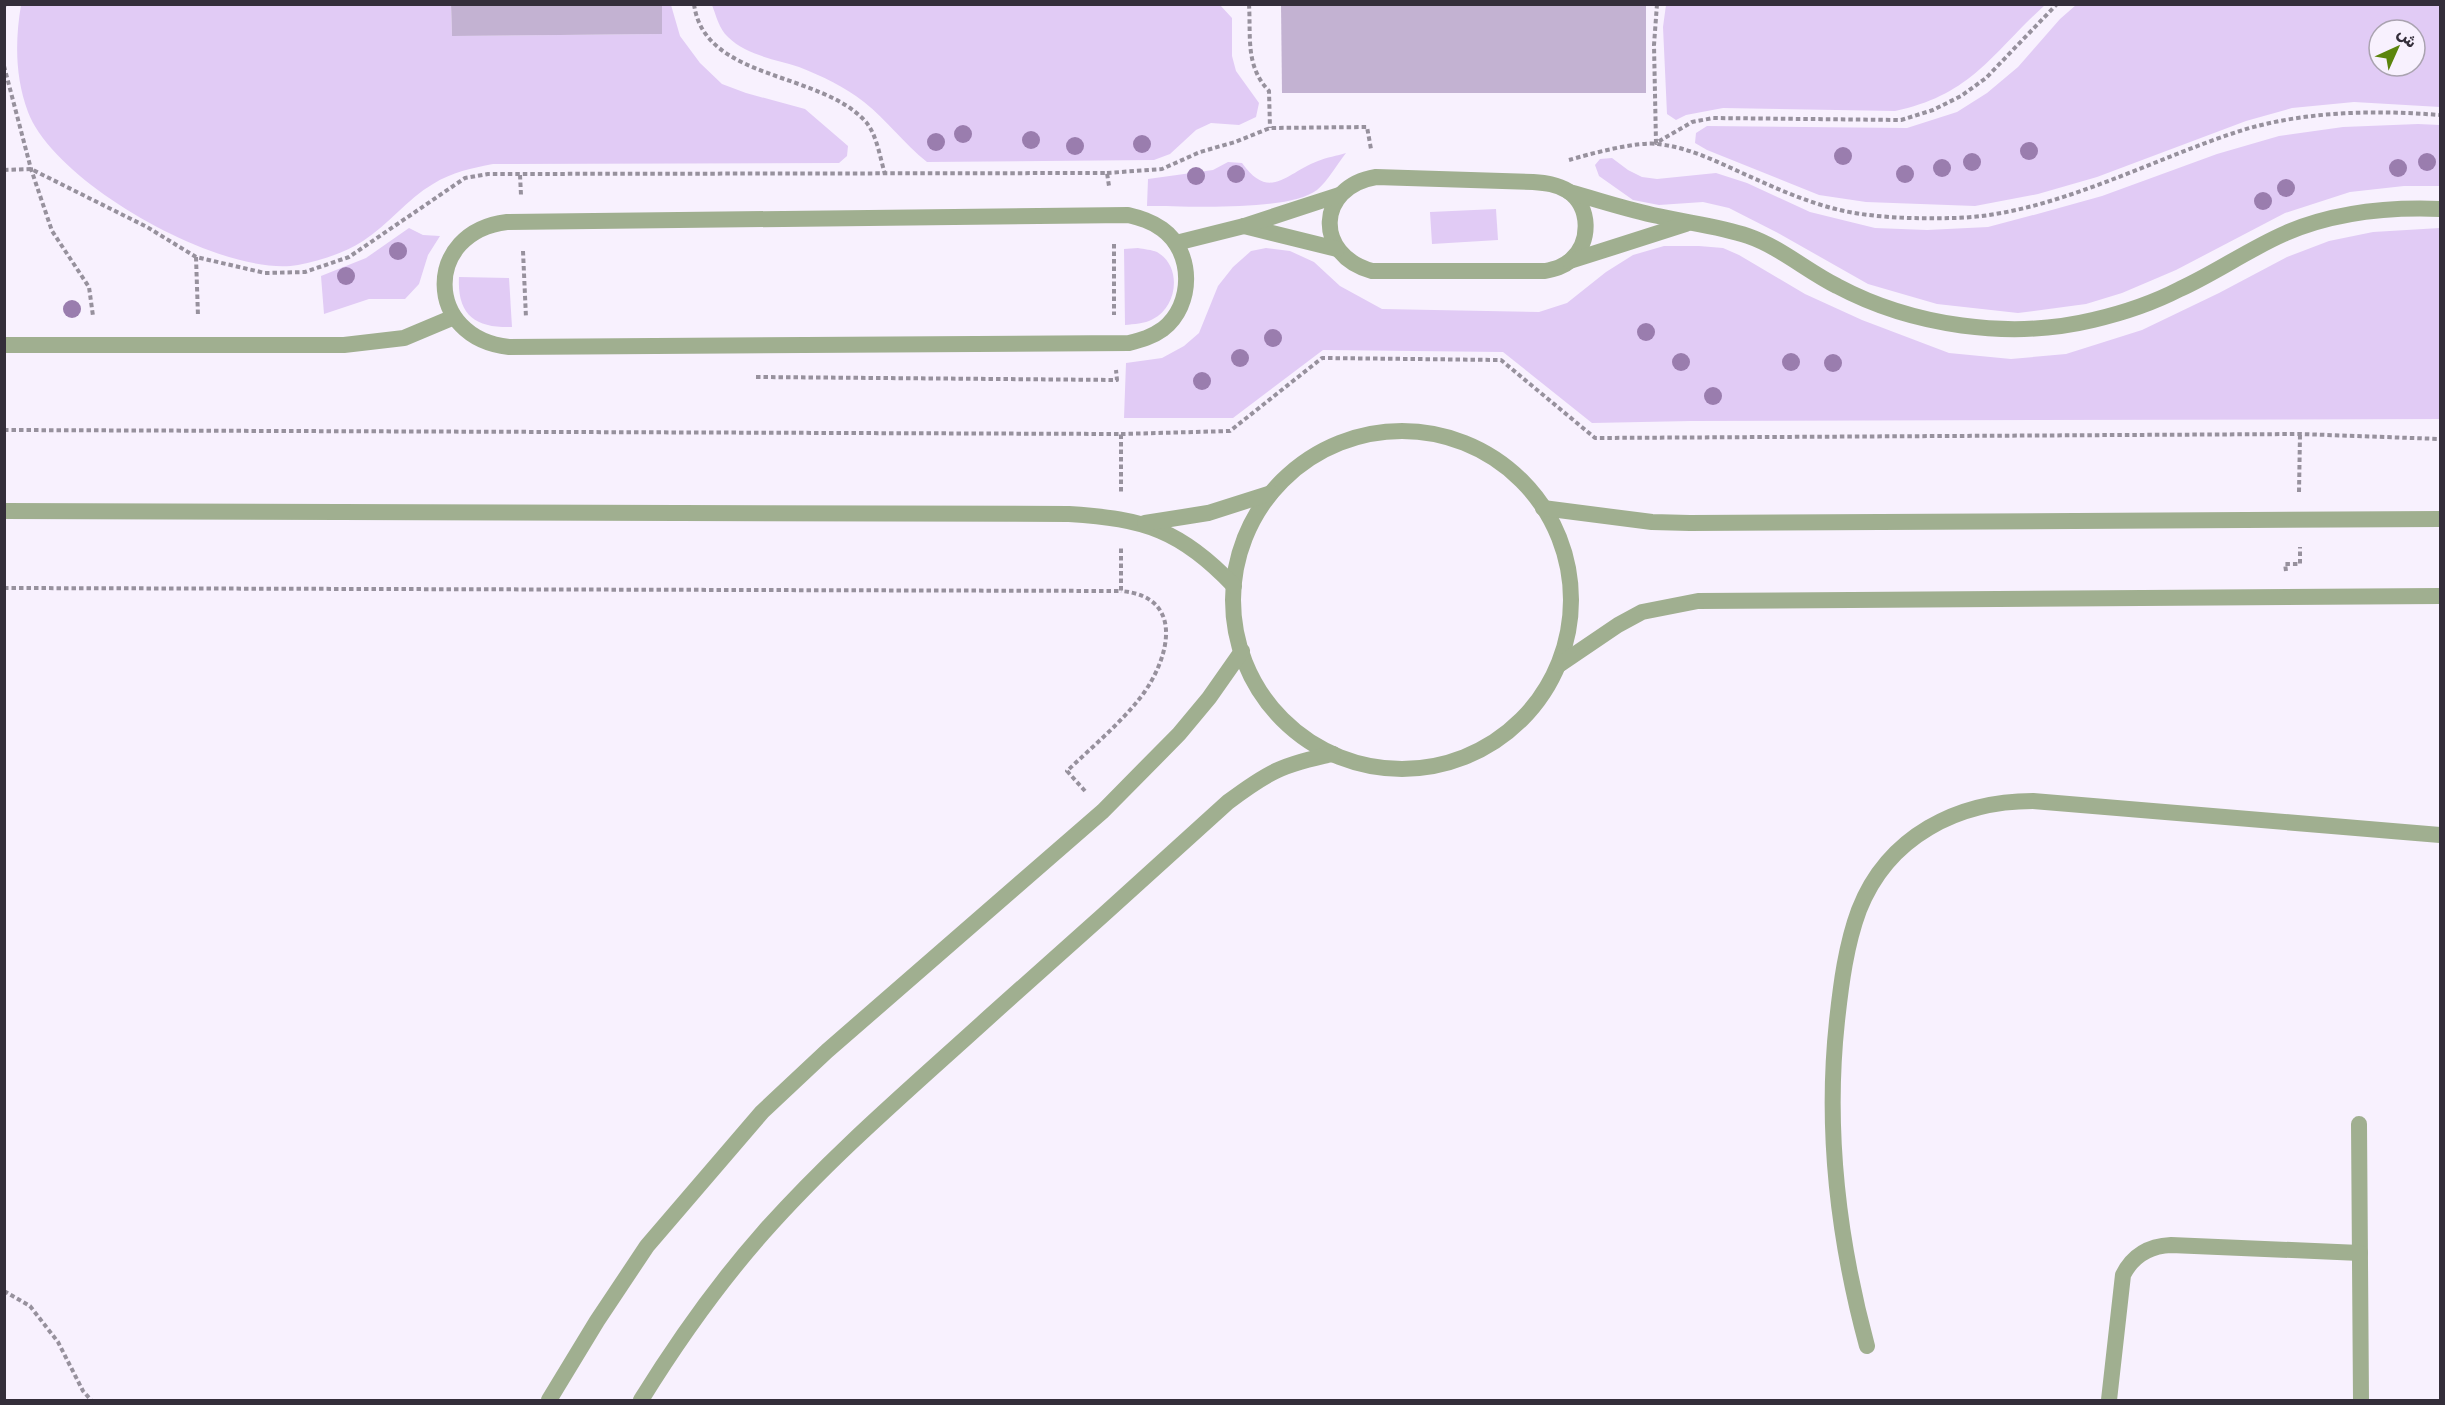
<svg xmlns="http://www.w3.org/2000/svg" width="2445" height="1405" font-family="Rubik,'Noto Naskh Arabic',sans-serif">
	<style>
		.green { fill: #e1cbf5; fill-rule: evenodd }
		.building { fill: #c3b2d2 }
		.lines { fill: none; stroke-linecap: round; stroke-linejoin: round }
		.path { stroke: #97919d; stroke-width: 4; stroke-dasharray: 4.5 3; stroke-linecap: butt }
		.service { stroke: #a0af90; stroke-width: 16 }
		.minor { stroke: #a0af90; stroke-width: 16 }
		.tree { fill: #9a7dae }
	</style>
	<rect width="100%" height="100%" fill="#f8f1fe"/>
	<g class="green">
		<path d="M21 5H451L452 36 662 34V5H671L680 36 700 63 722 84 746 93 805 109 848 146 847 156 839 163 493 164C472 168 452 172 433 184 407 199 388 225 363 241 345 253 319 261 298 265 223 278 55 184 28 112 15 77 15 41 21 5Z"/>
		<path d="M712 5H1220L1232 18V56L1236 71 1259 103 1256 117 1239 125 1211 123 1196 130 1170 154 1154 160 927 162C904 144 887 120 864 102 845 87 822 76 799 67 776 59 747 56 728 37 719 29 716 15 712 5Z"/>
		<path d="M1666 5V4L2045 5C1992 53 1972 95 1895 111L1723 108 1686 115 1676 120 1667 114 1663 27Z"/>
		<path d="M2076 5H2440V107L2354 102 2292 108 2246 121 2097 177 2038 194 1975 206 1866 202 1819 195 1707 150 1695 143 1696 133 1707 126 1907 128 1957 112 1987 93 2018 67 2060 19ZM2379 30H2415V66H2379Z"/>
		<polygon points="2418,124 2440,125 2440,186 2404,186 2350,192 2285,213 2176,270 2122,293 2086,304 2018,313 1937,304 1868,284 1778,233 1729,208 1703,202 1659,205 1633,200 1599,176 1595,165 1600,159 1612,158 1628,170 1642,177 1657,179 1716,173 1747,183 1810,212 1875,228 1927,230 1988,227 2041,213 2102,196 2217,154 2279,136 2343,127"/>
		<path d="M1346 153C1337 164 1328 181 1317 190 1288 212 1187 206 1147 206L1148 179 1213 170 1228 162 1242 163C1270 202 1286 173 1318 161 1327 157 1337 156 1346 153Z"/>
		<polygon points="1496,209 1498,240 1432,244 1430,212"/>
		<polygon points="409,228 423,235 440,236 428,255 419,284 405,299 369,299 324,314 321,276 366,258"/>
		<polygon points="2440,228 2440,419 1691,421 1592,423 1503,352 1323,350 1233,418 1124,418 1126,363 1162,358 1184,346 1199,333 1218,286 1233,267 1251,251 1266,248 1290,251 1314,262 1340,286 1382,309 1539,312 1567,303 1606,272 1633,255 1664,246 1699,246 1723,248 1739,255 1805,294 1862,320 1949,353 2011,359 2066,354 2142,330 2219,293 2287,257 2329,241 2373,232"/>
		<path d="M1138 248C1144 249 1152 250 1157 252 1183 267 1177 307 1153 319 1144 324 1134 324 1125 325L1124 249Z"/>
		<path d="M459 277 509 278 512 327C476 328 457 316 459 277Z"/>
	</g>
	<g class="building">
		<polygon points="451,4 662,4 662,34 452,36"/>
		<polygon points="1281,4 1646,4 1646,93 1282,93"/>
	</g>
	<g class="lines">
		<g class="path">
			<path d="M694 4C704 81 821 71 866 122 877 135 880 158 885 174"/>
			<path d="M1249 4C1251 37 1245 66 1269 91L1270 128"/>
			<polyline points="1657,4 1654,45 1656,143 1692,122 1713,118 1901,120 1933,110 1961,96 1986,78 2057,4"/>
			<polyline points="4,7 5,4"/>
			<polyline points="4,66 31,169 52,231 89,287 93,316"/>
			<path d="M1569 160C1589 154 1638 141 1658 144 1694 148 1727 167 1760 181 1782 191 1804 200 1828 207 1866 218 1913 219 1954 218 2050 216 2151 159 2243 130 2306 111 2375 110 2440 115"/>
			<polyline points="4,170 31,169 147,227 196,257 265,273 305,272 349,257 465,178 488,174 1107,173 1109,186"/>
			<polyline points="1107,173 1162,169 1200,152 1235,142 1270,128 1367,127 1371,149"/>
			<polyline points="520,175 521,195"/>
			<polyline points="1114,244 1114,315"/>
			<polyline points="523,251 526,318"/>
			<polyline points="196,257 198,316"/>
			<polyline points="756,377 1117,380 1116,370"/>
			<polyline points="4,430 1121,434 1121,492"/>
			<polyline points="1121,434 1230,431 1322,358 1501,360 1595,438 2300,434 2440,439"/>
			<polyline points="2299,492 2300,434"/>
			<polyline points="2286,571 2285,564 2300,564 2300,547"/>
			<polyline points="4,588 1121,591 1121,548"/>
			<path d="M1085 791 1067 771C1090 749 1116 727 1136 703 1167 667 1190 597 1121 591"/>
			<polyline points="4,1291 30,1306 58,1342 83,1391 91,1400"/>
		</g>
		<g class="service">
			<path d="M1376 177 1533 182C1545 183 1557 184 1568 191 1591 207 1591 242 1571 260 1563 267 1555 269 1545 271H1372C1314 255 1316 187 1376 177Z"/>
			<path d="M1569 192C1599 200 1628 210 1658 216 1688 223 1719 226 1748 236 1780 247 1807 271 1837 286 1912 326 2010 340 2093 320 2123 313 2153 303 2180 289 2217 272 2249 249 2286 233 2335 212 2389 207 2440 209"/>
			<path d="M1128 215C1140 218 1151 221 1162 229 1194 252 1194 305 1163 329 1152 337 1141 340 1129 343L509 347C424 338 423 232 507 222Z"/>
			<polyline points="1244,226 1337,249"/>
			<polyline points="1176,243 1244,226 1339,195"/>
			<polyline points="1570,261 1686,224"/>
			<polyline points="4,345 344,345 404,338 454,317"/>
			<polyline points="2359,1124 2361,1400"/>
			<path d="M1867 1346C1838 1239 1825 1132 1837 1021 1841 984 1846 945 1859 910 1888 836 1958 801 2033 801L2440 835"/>
			<path d="M2109 1400 2123 1275C2133 1255 2149 1246 2171 1245L2360 1253"/>
		</g>
		<g class="minor">
			<circle cx="1402" cy="600" r="169"/>
			<polyline points="1543,508 1652,522 1690,523 2440,519"/>
			<path d="M4 511 1069 514C1145 519 1181 530 1234 586"/>
			<polyline points="1145,523 1208,513 1271,493"/>
			<polyline points="1559,665 1618,625 1642,612 1698,601 2440,596"/>
			<polyline points="549,1400 597,1321 647,1246 762,1112 827,1051 1103,811 1179,734 1209,698 1242,651"/>
			<path d="M641 1400C677 1342 717 1285 763 1233 832 1155 912 1087 989 1017 1069 946 1149 874 1228 802 1268 772 1283 764 1333 754"/>
		</g>
	</g>
	<g class="tree">
		<circle cx="963" cy="134" r="9"/>
		<circle cx="1031" cy="140" r="9"/>
		<circle cx="936" cy="142" r="9"/>
		<circle cx="1142" cy="144" r="9"/>
		<circle cx="1075" cy="146" r="9"/>
		<circle cx="2029" cy="151" r="9"/>
		<circle cx="1843" cy="156" r="9"/>
		<circle cx="1972" cy="162" r="9"/>
		<circle cx="2427" cy="162" r="9"/>
		<circle cx="1942" cy="168" r="9"/>
		<circle cx="2398" cy="168" r="9"/>
		<circle cx="1236" cy="174" r="9"/>
		<circle cx="1905" cy="174" r="9"/>
		<circle cx="1196" cy="176" r="9"/>
		<circle cx="2286" cy="188" r="9"/>
		<circle cx="2263" cy="201" r="9"/>
		<circle cx="398" cy="251" r="9"/>
		<circle cx="346" cy="276" r="9"/>
		<circle cx="72" cy="309" r="9"/>
		<circle cx="1646" cy="332" r="9"/>
		<circle cx="1273" cy="338" r="9"/>
		<circle cx="1240" cy="358" r="9"/>
		<circle cx="1681" cy="362" r="9"/>
		<circle cx="1791" cy="362" r="9"/>
		<circle cx="1833" cy="363" r="9"/>
		<circle cx="1202" cy="381" r="9"/>
		<circle cx="1713" cy="396" r="9"/>
	</g>
	<rect width="2445" height="1405" fill="none" stroke="#342e3a" stroke-width="12"/>
	<g transform="translate(2397 48) rotate(45)"><circle r="28" fill="#f8f1fe" stroke="#aaa3b0" stroke-width="1.5"/>
	<path d="M0-4.5L10 22L0 15L-10 22Z" fill="#5c850d"/>
	<text y="-9" font-size="16" font-weight="bold" text-anchor="middle" fill="#342e3a">ش</text>
	</g>
</svg>
